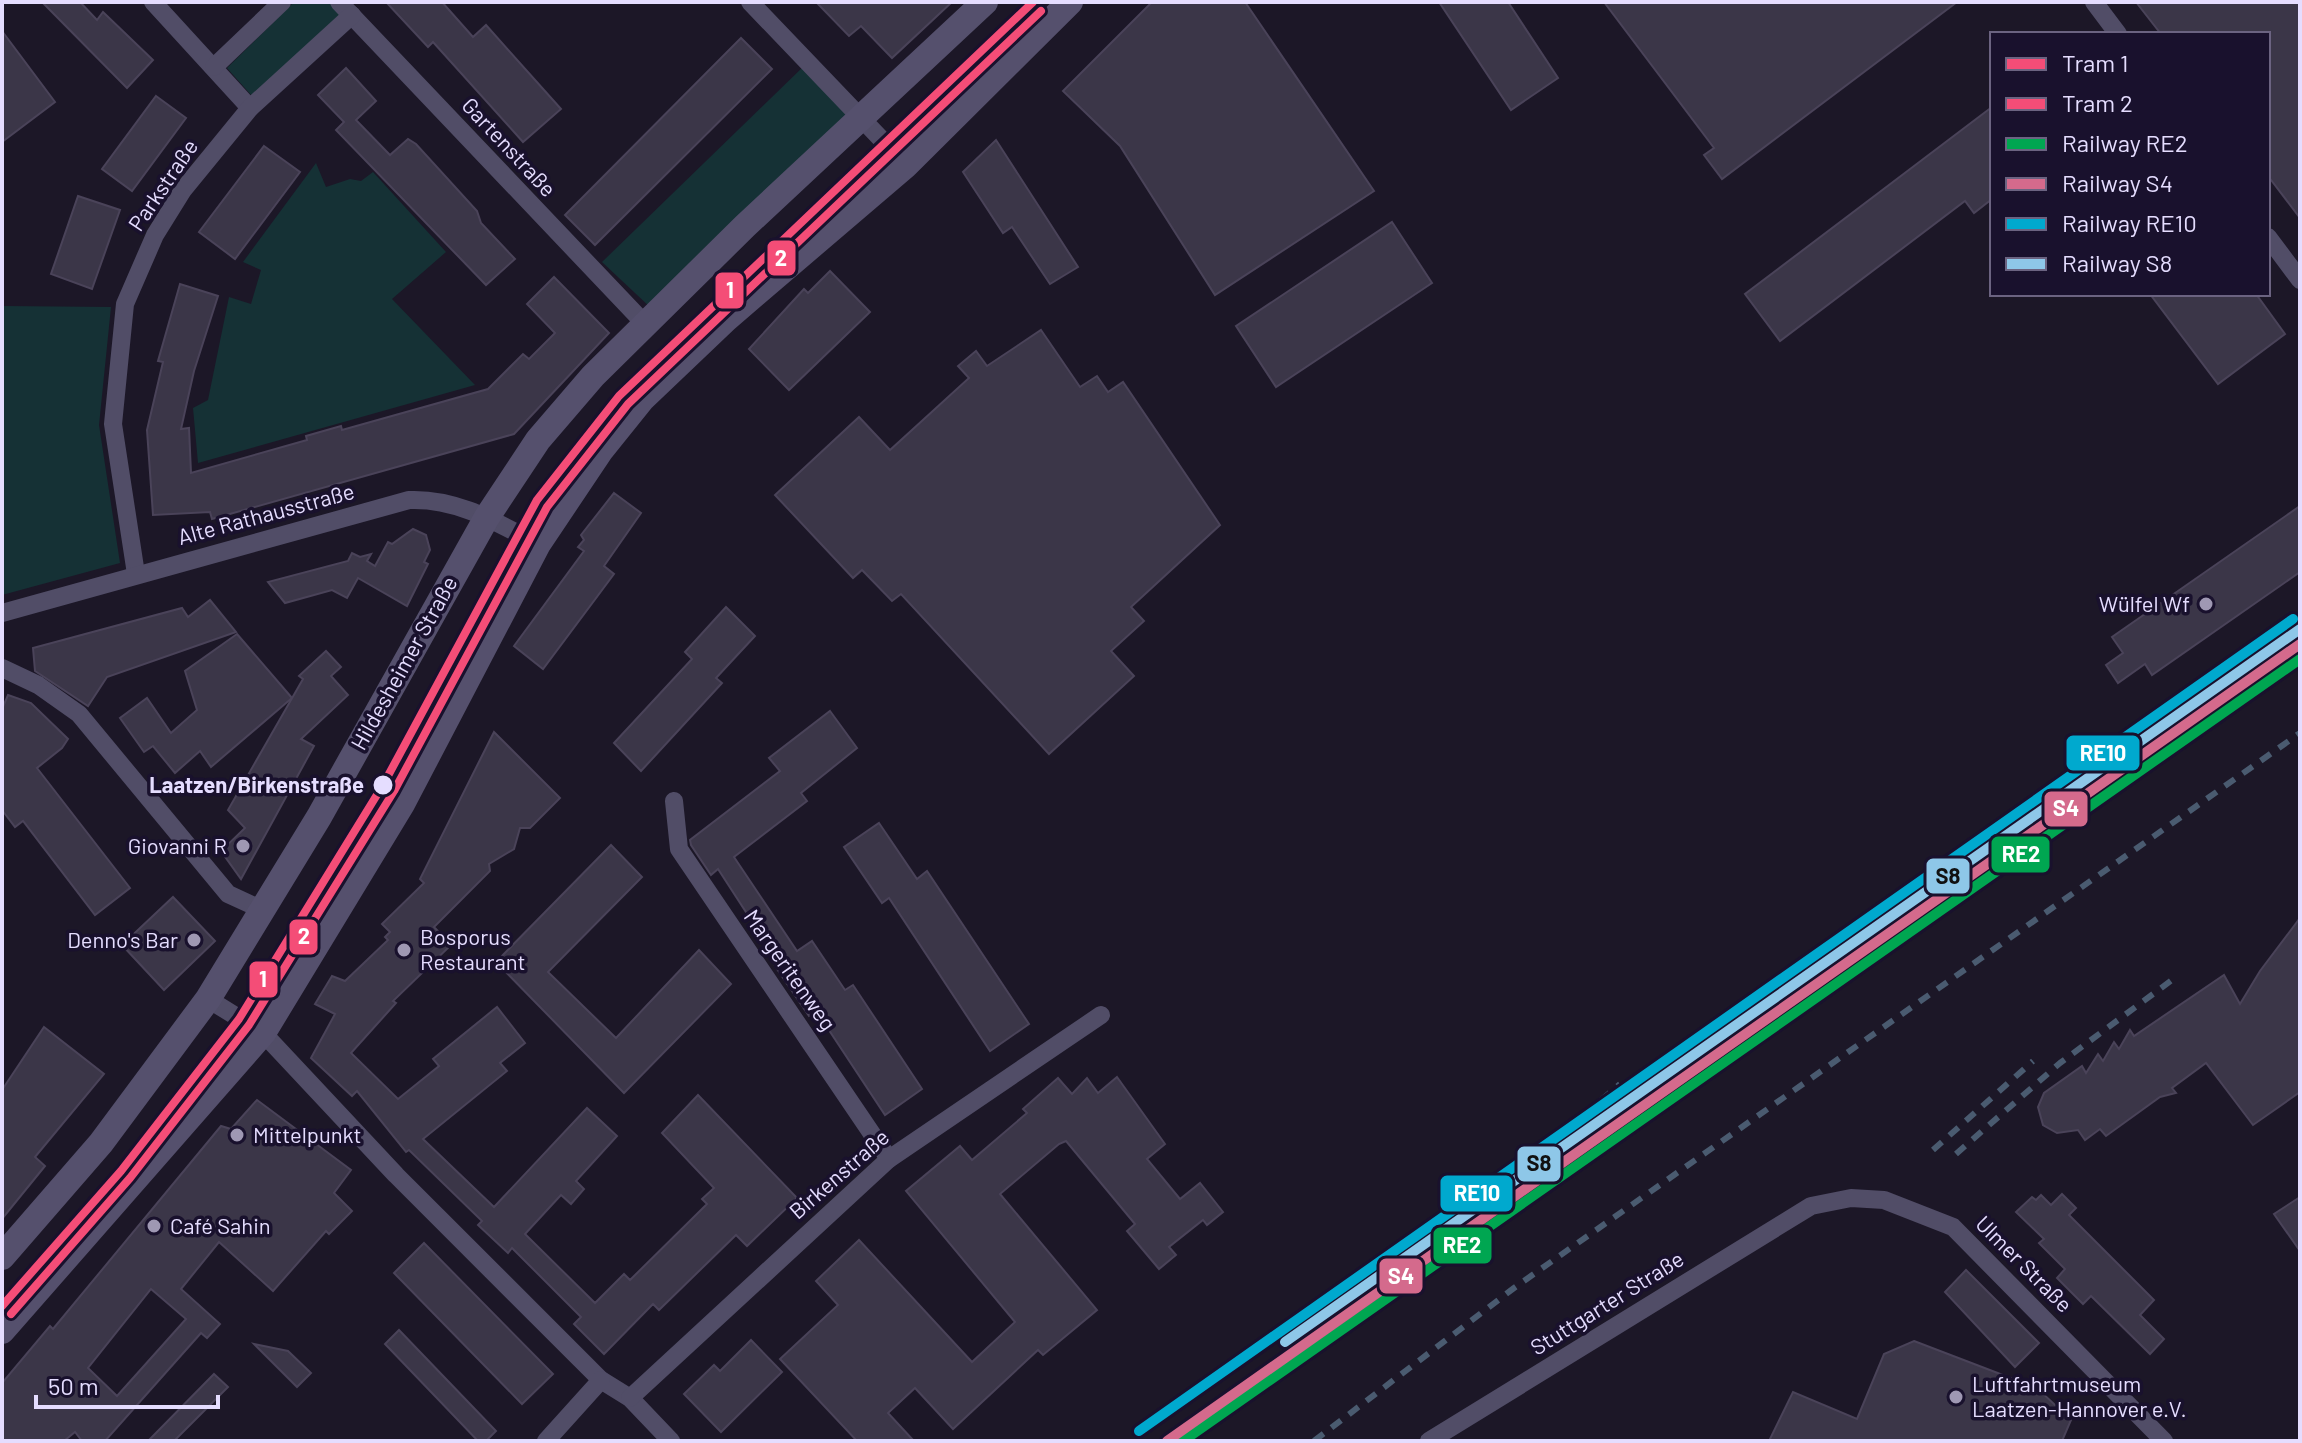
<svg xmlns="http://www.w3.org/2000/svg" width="2302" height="1443" font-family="Barlow,sans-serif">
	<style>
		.green { fill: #153135 }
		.building { fill: #3b3648; stroke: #4a4359; stroke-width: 2; fill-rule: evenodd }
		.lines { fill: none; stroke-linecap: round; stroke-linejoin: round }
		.minor { stroke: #514d67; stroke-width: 18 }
		.secondary { stroke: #55506d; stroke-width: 26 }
		.rail { stroke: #4a5b70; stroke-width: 6; stroke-dasharray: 12 10; stroke-linecap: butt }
		.rail-1-casing { stroke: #19112d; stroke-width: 16 }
		.rail-2-casing { stroke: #19112d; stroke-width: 16 }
		.rail-3-casing { stroke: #19112d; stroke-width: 16 }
		.rail-4-casing { stroke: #19112d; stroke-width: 16 }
		.rail-1 { stroke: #00a651; stroke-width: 10 }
		.rail-2 { stroke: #d46a8c; stroke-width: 10 }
		.rail-3 { stroke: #00a9ce; stroke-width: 10 }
		.rail-4 { stroke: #8ec7e8; stroke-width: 10 }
		.tram-1-casing { stroke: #19112d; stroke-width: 14 }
		.tram-2-casing { stroke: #19112d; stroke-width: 14 }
		.tram-1 { stroke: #f44d77; stroke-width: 8 }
		.tram-2 { stroke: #f44d77; stroke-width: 8 }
		.poi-dot { fill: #9f98b3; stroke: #19112d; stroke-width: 3 }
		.stop-dot { fill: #e5ddff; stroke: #19112d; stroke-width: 3 }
		.labels { text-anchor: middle; stroke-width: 7; stroke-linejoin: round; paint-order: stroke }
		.street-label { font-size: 22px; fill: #e5ddff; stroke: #19112d }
		.poi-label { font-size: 22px; fill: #e5ddff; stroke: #19112d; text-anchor: start }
		.stop-label { font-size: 22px; font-weight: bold; fill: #e5ddff; stroke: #19112d; text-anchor: end }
		.line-badge { stroke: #19112d; stroke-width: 3 }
		.badge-label { font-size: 22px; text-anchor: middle; font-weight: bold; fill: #fff }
		.pale-badge-label { font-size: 22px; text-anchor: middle; font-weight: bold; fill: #111 }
	</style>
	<rect width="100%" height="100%" fill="#1c1727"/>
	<g class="green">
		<polygon points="294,2 330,2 342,14 252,96 227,68"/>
		<polygon points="805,65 853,116 652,309 602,262"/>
		<polygon points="316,163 326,187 350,179 361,181 373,172 446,252 392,299 475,385 198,463 193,408 208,400 229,297 251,304 261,270 243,262"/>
		<polygon points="2,306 111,307 99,425 120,563 2,595"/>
	</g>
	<g class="building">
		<polygon points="42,2 80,2 97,20 103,12 153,60 127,88"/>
		<polygon points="386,2 442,2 473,37 486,25 561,109 523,142 433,42 428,47"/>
		<polygon points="816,2 952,2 892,58 861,26 849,36"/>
		<polygon points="1152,2 1245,2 1374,191 1215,295 1120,146 1063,91"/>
		<polygon points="1439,2 1508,2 1558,78 1511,110"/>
		<polygon points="1604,2 1957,2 1722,179 1704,155 1714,148"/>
		<polygon points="2136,2 2300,2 2300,218 2268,176 2268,34 2161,34"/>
		<polygon points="2,31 55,102 2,142"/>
		<polygon points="741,38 772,69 595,245 565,215"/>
		<polygon points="346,68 376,101 356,120 390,155 408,139 416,144 477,211 481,223 515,259 486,285 336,130 344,122 318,95"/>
		<polygon points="156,96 186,118 132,191 102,169"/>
		<polygon points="1992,107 1992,199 1974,213 1965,201 1780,341 1745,294"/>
		<polygon points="996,140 1078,267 1050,284 1012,227 1003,233 963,172"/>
		<polygon points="264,146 300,172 235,259 199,232"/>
		<polygon points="78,196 120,210 92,289 51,274"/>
		<polygon points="1392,222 1432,283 1276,387 1236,326"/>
		<polygon points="830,271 870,312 789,390 749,349 804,289 808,293"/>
		<polygon points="554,277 609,333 514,434 212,519 210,512 153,515 147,430 163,362 158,361 180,284 218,296 194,371 181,429 189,428 191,473 307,440 306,436 341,426 342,430 488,389 523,354 529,359 555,333 527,304"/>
		<polygon points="2150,294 2256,294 2285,334 2218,384"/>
		<polygon points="1041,330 1080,387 1097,376 1108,392 1123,382 1220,525 1131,607 1144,621 1111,651 1134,676 1049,754 901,594 892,601 862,570 853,578 775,495 859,417 890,450 969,378 958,366 976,351 987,366"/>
		<polygon points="614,493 641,513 604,566 614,574 543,669 514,646 584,551 578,547 584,540 581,535"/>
		<polygon points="2300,506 2300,572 2152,675 2145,664 2118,683 2106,665 2123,653 2112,637"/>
		<polygon points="413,529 426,535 430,550 424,562 428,564 407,606 358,578 347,598 332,590 285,603 268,582 348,561 352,553 360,557 371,554 367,561 375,566 388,542 392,544"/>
		<polygon points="210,600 236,632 107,677 88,706 35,671 33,648 182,608 188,617"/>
		<polygon points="726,607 755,636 716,678 722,683 641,771 614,743 692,659 685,652"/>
		<polygon points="237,634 292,698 211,767 200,751 175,773 153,746 144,752 120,718 147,698 171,733 197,710 185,671"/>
		<polygon points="326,651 341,667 331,676 348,695 301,739 314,746 241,879 221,851 245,828 228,810 303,679 299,676"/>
		<polygon points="8,695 31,703 68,739 62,748 37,768 130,888 95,915 23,821 15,827 2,810 2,709"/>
		<polygon points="830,711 857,748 801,793 807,801 734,857 797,951 812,941 845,990 853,985 922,1089 885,1115 817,1012 809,1016 775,966 779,963 718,869 711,875 691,845 690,840 780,771 769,758"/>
		<polygon points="494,732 560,798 530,828 520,828 514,849 489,864 490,871 434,927 451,945 393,1001 396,1003 351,1053 398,1099 439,1066 433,1059 497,1007 525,1043 500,1063 507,1071 423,1139 494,1207 587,1108 617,1136 576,1181 584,1189 571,1204 561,1195 525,1234 595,1303 624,1274 630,1280 707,1204 702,1199 714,1188 662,1133 698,1095 797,1198 747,1246 736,1235 659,1310 653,1304 604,1354 574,1324 581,1317 512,1248 508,1253 478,1225 482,1221 409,1150 406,1152 357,1091 352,1096 311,1058 335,1014 315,1004 332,976 345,981 388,940 385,937 390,932 382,924 424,883 420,879"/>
		<polygon points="879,823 917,879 927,871 1029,1024 990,1051 889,898 882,903 844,847"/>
		<polygon points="611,845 642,877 548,972 616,1038 699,950 731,984 624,1093 496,962"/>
		<polygon points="173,897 215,941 164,990 122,945"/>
		<polygon points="2300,918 2300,1092 2253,1125 2206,1063 2172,1088 2176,1093 2160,1097 2106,1136 2100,1129 2085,1140 2078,1130 2057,1133 2043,1125 2038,1107 2044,1093 2082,1066 2086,1073 2098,1054 2103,1061 2114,1042 2119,1049 2130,1030 2134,1036 2224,975 2240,1004 2260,971"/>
		<polygon points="44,1027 104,1074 35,1157 45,1166 2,1219 2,1090"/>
		<polygon points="1117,1077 1165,1144 1147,1159 1180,1199 1200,1183 1223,1212 1207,1225 1203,1220 1169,1247 1176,1255 1159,1269 1127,1231 1135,1224 1066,1141 1059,1144 1000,1194 1097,1310 1043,1355 1038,1350 953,1429 915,1388 888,1413 914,1441 857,1441 780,1359 838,1305 816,1281 859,1240 972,1362 1015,1322 906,1191 960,1146 972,1160 1027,1113 1023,1109 1058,1078 1072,1094 1087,1078 1098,1093"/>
		<path d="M257 1100 351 1170 334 1193 352 1211 329 1234 326 1231 273 1291 219 1242 181 1289 220 1324 207 1338 201 1333 105 1441H82L75 1432 64 1441H2V1383L50 1326 53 1329 221 1126 231 1129ZM151 1289 186 1319 117 1396 88 1368Z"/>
		<polygon points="2062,1194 2076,1208 2069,1215 2154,1300 2140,1315 2164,1339 2150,1354 2091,1296 2083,1304 2057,1278 2065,1269 2039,1243 2044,1239 2016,1212 2032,1197 2036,1200 2041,1195 2051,1205"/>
		<polygon points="2300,1197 2300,1251 2274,1214"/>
		<polygon points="424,1243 553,1374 522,1404 394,1273"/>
		<polygon points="1966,1270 2039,1343 2015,1367 1945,1292"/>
		<polygon points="399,1330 496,1431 486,1441 478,1441 385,1344"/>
		<polygon points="751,1340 782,1372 721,1432 684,1394 714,1365 720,1371"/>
		<polygon points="1914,1341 2037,1388 2071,1420 2062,1441 1769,1441 1793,1392 1857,1419 1884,1354"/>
		<polygon points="254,1344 288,1351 311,1373 297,1387"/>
		<polygon points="214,1374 228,1387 174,1441 148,1441"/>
	</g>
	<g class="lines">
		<g class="minor">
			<polyline points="153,2 250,108"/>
			<polyline points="339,2 646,325"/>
			<polyline points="750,2 906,165"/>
			<polyline points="2094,2 2118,34"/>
			<polyline points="214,67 282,2"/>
			<polyline points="2268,237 2300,280"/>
			<polyline points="136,574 113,424 125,304 155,235 183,190 250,108 352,15"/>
			<path d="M2 613 409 500C457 498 496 522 538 544"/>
			<polyline points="2,668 38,685 79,714 228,894 263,910"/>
			<polyline points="674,801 679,849 889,1159"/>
			<polyline points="208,999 263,1033 396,1175 601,1380 630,1398 671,1441"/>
			<polyline points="630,1398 889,1159 1101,1015"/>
			<polyline points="546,1441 601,1380"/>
			<polyline points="1429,1441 1811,1206 1851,1198 1884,1200 1953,1227 2164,1441"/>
		</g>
		<g class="secondary">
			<polyline points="2,1257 101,1143 208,999 319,817 487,517 538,440 593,376 745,226 985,2"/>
			<polyline points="2,1331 263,1033 402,804 538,544 601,450 642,399 726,319 906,165 1070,2"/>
		</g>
		<g class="rail">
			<polyline points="1933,1150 2033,1061"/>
			<polyline points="1956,1154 2060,1063 2176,977"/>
			<polyline points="1467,1215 1620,1084"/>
			<polyline points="1314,1441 1514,1288 2300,733"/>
		</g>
		<g class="rail-1-casing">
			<polyline id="rail-1" points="1183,1441 2300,659"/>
		</g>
		<g class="rail-2-casing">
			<polyline id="rail-2" points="1167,1441 2300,644"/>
		</g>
		<g class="rail-3-casing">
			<polyline id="rail-3" points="1139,1431 2293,619"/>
		</g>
		<g class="rail-4-casing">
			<polyline id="rail-4" points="1285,1342 2300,629"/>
		</g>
		<use href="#rail-1" class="rail-1"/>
		<use href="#rail-2" class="rail-2"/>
		<use href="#rail-3" class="rail-3"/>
		<use href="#rail-4" class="rail-4"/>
		<g class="tram-1-casing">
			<polyline id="tram-1" points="2,1306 121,1171 239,1019 383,785 537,500 619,396 1033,2"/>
		</g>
		<g class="tram-2-casing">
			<polyline id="tram-2" points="11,1314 130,1178 249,1025 394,791 547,507 628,404 1041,11"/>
		</g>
		<use href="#tram-1" class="tram-1"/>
		<use href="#tram-2" class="tram-2"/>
	</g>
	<g class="poi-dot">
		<circle cx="2206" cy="604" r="8"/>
		<circle cx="243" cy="846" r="8"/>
		<circle cx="194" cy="940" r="8"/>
		<circle cx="404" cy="950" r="8"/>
		<circle cx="237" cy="1135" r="8"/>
		<circle cx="154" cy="1226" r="8"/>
		<circle cx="1956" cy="1397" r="8"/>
	</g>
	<circle class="stop-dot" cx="383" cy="785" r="11"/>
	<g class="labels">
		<g class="street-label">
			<text transform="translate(509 147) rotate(47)" y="8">Gartenstraße</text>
			<text transform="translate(163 185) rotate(-56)" y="8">Parkstraße</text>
			<text transform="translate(266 514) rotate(-15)" y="8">Alte Rathausstraße</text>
			<text transform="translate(404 663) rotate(-61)" y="8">Hildesheimer Straße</text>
			<text transform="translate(790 970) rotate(55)" y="8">Margeritenweg</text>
			<text transform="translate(839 1174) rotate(-41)" y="8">Birkenstraße</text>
			<text transform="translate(2024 1264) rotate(45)" y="8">Ulmer Straße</text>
			<text transform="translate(1607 1303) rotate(-32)" y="8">Stuttgarter Straße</text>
		</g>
		<g class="poi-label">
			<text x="2190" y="612" text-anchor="end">Wülfel Wf</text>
			<text x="227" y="854" text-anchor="end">Giovanni R</text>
			<text x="420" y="945">Bosporus<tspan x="420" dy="25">Restaurant</tspan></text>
			<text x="178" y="948" text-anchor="end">Denno's Bar</text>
			<text x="253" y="1143">Mittelpunkt</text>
			<text x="170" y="1234">Café Sahin</text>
			<text x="1972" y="1392">Luftfahrtmuseum<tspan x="1972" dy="25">Laatzen-Hannover e.V.</tspan></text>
		</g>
		<g class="stop-label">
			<text x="364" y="793">Laatzen/Birkenstraße</text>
		</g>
	</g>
	<g class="line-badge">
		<rect x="766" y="239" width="31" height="38" rx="8" fill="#f44d77"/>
		<rect x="714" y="271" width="31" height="39" rx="8" fill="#f44d77"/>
		<rect x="2065" y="734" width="76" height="38" rx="8" fill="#00a9ce"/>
		<rect x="2043" y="790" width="46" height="38" rx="8" fill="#d46a8c"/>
		<rect x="1990" y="835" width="61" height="39" rx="8" fill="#00a651"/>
		<rect x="1925" y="857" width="46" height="38" rx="8" fill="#8ec7e8"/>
		<rect x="288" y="918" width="31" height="38" rx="8" fill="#f44d77"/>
		<rect x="248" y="960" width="31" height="39" rx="8" fill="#f44d77"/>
		<rect x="1516" y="1145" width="46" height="38" rx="8" fill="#8ec7e8"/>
		<rect x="1439" y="1174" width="75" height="39" rx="8" fill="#00a9ce"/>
		<rect x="1432" y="1226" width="61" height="39" rx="8" fill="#00a651"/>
		<rect x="1378" y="1257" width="46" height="38" rx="8" fill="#d46a8c"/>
	</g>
	<g class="badge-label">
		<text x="781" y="266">2</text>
		<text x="730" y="298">1</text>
		<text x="2103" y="761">RE10</text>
		<text x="2066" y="816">S4</text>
		<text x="2021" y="862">RE2</text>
		<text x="304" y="944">2</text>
		<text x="263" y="987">1</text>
		<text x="1477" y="1201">RE10</text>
		<text x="1462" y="1253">RE2</text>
		<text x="1401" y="1284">S4</text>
	</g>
	<g class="pale-badge-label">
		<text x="1948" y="884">S8</text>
		<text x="1539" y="1171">S8</text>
	</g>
	<rect width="2302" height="1443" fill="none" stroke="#e5ddff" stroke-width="8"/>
	<rect x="1990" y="32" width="280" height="264" fill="#19112d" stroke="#6b6381" stroke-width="2"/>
	<rect x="2006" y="58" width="40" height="12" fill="#f44d77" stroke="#6b6381" stroke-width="2"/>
	<text x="2062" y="72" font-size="24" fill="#e5ddff">Tram 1</text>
	<rect x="2006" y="98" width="40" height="12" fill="#f44d77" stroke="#6b6381" stroke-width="2"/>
	<text x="2062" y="112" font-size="24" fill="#e5ddff">Tram 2</text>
	<rect x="2006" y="138" width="40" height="12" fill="#00a651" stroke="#6b6381" stroke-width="2"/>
	<text x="2062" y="152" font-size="24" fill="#e5ddff">Railway RE2</text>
	<rect x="2006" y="178" width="40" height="12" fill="#d46a8c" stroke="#6b6381" stroke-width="2"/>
	<text x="2062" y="192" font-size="24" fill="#e5ddff">Railway S4</text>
	<rect x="2006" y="218" width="40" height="12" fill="#00a9ce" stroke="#6b6381" stroke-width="2"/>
	<text x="2062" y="232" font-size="24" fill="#e5ddff">Railway RE10</text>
	<rect x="2006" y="258" width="40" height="12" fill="#8ec7e8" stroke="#6b6381" stroke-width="2"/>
	<text x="2062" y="272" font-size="24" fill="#e5ddff">Railway S8</text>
	<path d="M36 1395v12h182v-12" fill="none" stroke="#e5ddff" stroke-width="4"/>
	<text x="48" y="1395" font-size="24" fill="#e5ddff" stroke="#19112d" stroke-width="6" paint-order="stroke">50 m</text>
</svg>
